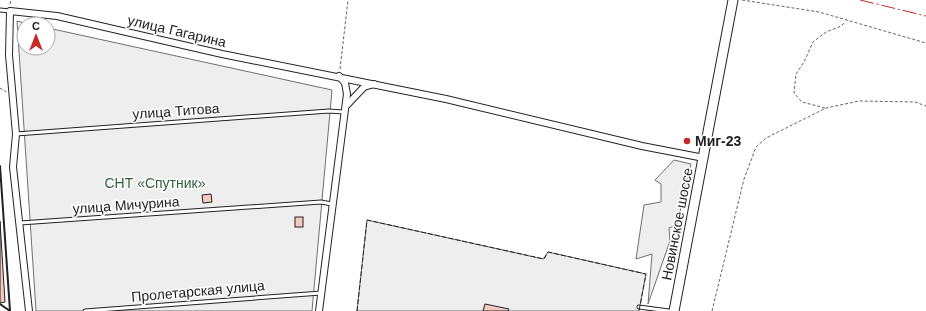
<svg xmlns="http://www.w3.org/2000/svg" width="926" height="311" font-family="Helvetica,sans-serif">
	<style>
		.green { fill: #eee; stroke: #6f6f6f }
		.building { fill: #f3c9c0; stroke: #222 }
		.lines { fill: none; stroke-linecap: round; stroke-linejoin: round }
		.service-casing { stroke: #222; stroke-width: 5 }
		.minor-casing { stroke: #222; stroke-width: 8 }
		.secondary-casing { stroke: #222; stroke-width: 11 }
		.path { stroke: #646464; stroke-width: 1; stroke-dasharray: 3 2; stroke-linecap: butt }
		.service { stroke: #fff; stroke-width: 3 }
		.minor { stroke: #fff; stroke-width: 6 }
		.secondary { stroke: #fff; stroke-width: 9 }
		.fence { stroke: #222; stroke-width: 1; stroke-dasharray: 5 2; stroke-linecap: butt }
		.wall { stroke: #222; stroke-width: 2 }
		.power { stroke: #c62828; stroke-width: 1; stroke-dasharray: 14 3 2 3; stroke-linecap: butt }
		.poi-dot { fill: #c62828; stroke: #fff; stroke-width: 1.5 }
		.labels { text-anchor: middle; stroke-width: 3; stroke-linejoin: round; paint-order: stroke }
		.street-label { font-size: 14px; fill: #222; stroke: #fff }
		.poi-label { font-size: 14px; font-weight: bold; fill: #222; stroke: #fff; text-anchor: start }
		.park-label { font-size: 14px; fill: #2f5e38; stroke: #fff }
	</style>
	<rect width="100%" height="100%" fill="#fff"/>
	<g class="green">
		<polygon points="17,21 29,24 24,24 24,48 48,48 48,28 332,90 312,311 36,311"/>
		<polygon points="674,160 691,164 677,225 669,228 670,241 648,304 652,254 636,259 644,205 661,202 661,184 655,180"/>
		<polygon points="367,220 543,259 548,252 646,274 639,311 357,311"/>
	</g>
	<g class="building">
		<polygon points="211,194 212,202 203,203 202,195"/>
		<rect x="295" y="217" width="8" height="10"/>
		<polygon points="0,221 5,302 0,303"/>
		<polygon points="485,304 509,309 508,311 483,311"/>
	</g>
	<g class="lines">
		<g class="service-casing">
			<g id="service">
				<polyline points="0,10 10,11"/>
				<polyline points="16,134 329,111 343,112"/>
				<polyline points="20,223 321,202 332,204"/>
				<polyline points="639,307 669,311"/>
				<polyline points="85,311 321,293"/>
			</g>
		</g>
		<g class="minor-casing">
			<g id="minor">
				<polyline points="346,106 364,87 374,84"/>
				<polyline points="29,311 13,167 16,134 9,55 10,11 57,16 222,54 446,99 642,146 704,158"/>
				<polyline points="319,311 347,94 345,83 339,76"/>
			</g>
		</g>
		<g class="secondary-casing">
			<polyline id="secondary" points="674,311 733,0"/>
		</g>
		<g class="path">
			<polyline points="742,0 819,12 926,43"/>
			<polyline points="10,4 11,0"/>
			<polyline points="340,69 348,0"/>
			<polyline points="0,88 6,92"/>
			<polyline points="825,108 802,102 794,93 796,74 804,62 813,42 826,32 839,27 846,22"/>
			<polyline points="712,311 744,179 756,147 766,138 826,108 859,101 915,102 926,106"/>
		</g>
		<use href="#service" class="service"/>
		<use href="#minor" class="minor"/>
		<use href="#secondary" class="secondary"/>
		<polyline class="fence" points="357,311 367,220 544,259 548,252 646,274 639,311"/>
		<g class="wall">
			<polyline points="0,166 10,311"/>
			<polyline points="0,304 10,311"/>
		</g>
		<polyline class="power" points="860,0 926,16"/>
	</g>
	<circle class="poi-dot" cx="687" cy="141" r="4"/>
	<g class="labels">
		<g class="street-label">
			<text transform="translate(177 31) rotate(13)" y="5">улица Гагарина</text>
			<text transform="translate(176 111) rotate(-4)" y="5">улица Титова</text>
			<text transform="translate(126 205) rotate(-4)" y="5">улица Мичурина</text>
			<text transform="translate(677 224) rotate(-79)" y="5">Новинское шоссе</text>
			<text transform="translate(198 291) rotate(-5)" y="5">Пролетарская улица</text>
		</g>
		<g class="poi-label">
			<text x="695" y="146">Миг-23</text>
		</g>
		<g class="park-label">
			<text x="155" y="188">СНТ «Спутник»</text>
		</g>
	</g>
	<g transform="translate(36 36)"><circle r="19" fill="#ffffff" stroke="#a7a7a7"/>
	<path d="M0-3L7 15L0 10L-7 15Z" fill="#c62828"/>
	<text y="-6" font-size="11" font-weight="bold" text-anchor="middle" fill="#222222">С</text>
	</g>
</svg>
